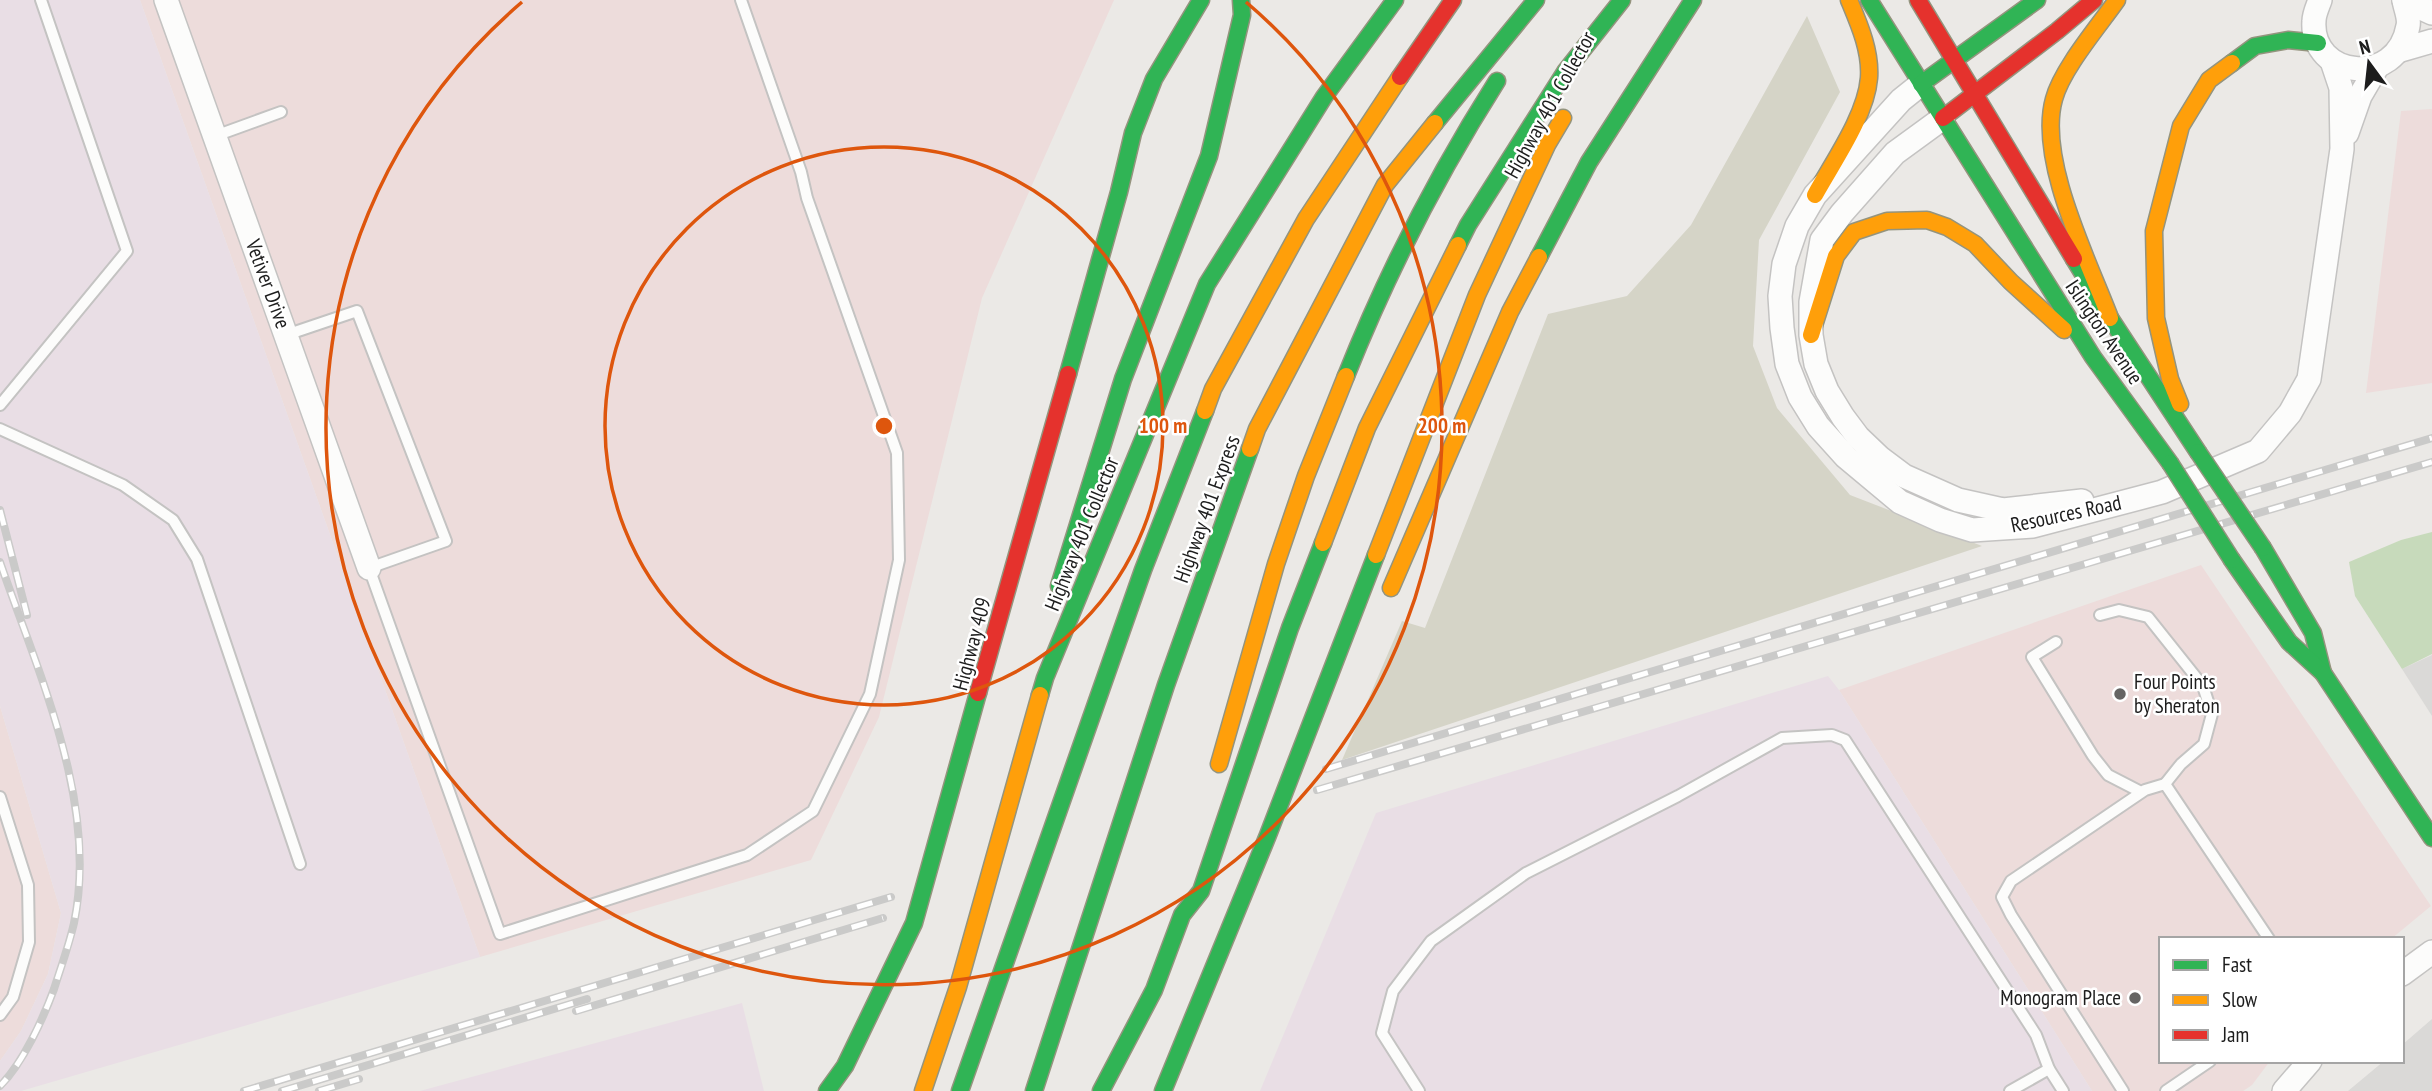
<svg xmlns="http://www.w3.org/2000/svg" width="2432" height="1091" font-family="'PT Sans Narrow',sans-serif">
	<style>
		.residential { fill: #dad9d7 }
		.commercial { fill: #eddcdb }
		.industrial { fill: #e9dee5 }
		.construction { fill: #d5d4c7 }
		.forest { fill: #c7dabb }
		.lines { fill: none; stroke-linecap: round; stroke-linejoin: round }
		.lane-casing { stroke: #c4c3c2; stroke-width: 14 }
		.street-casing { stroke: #c4c3c2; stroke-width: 26 }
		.fast-casing { stroke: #94947e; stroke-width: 19 }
		.slow-casing { stroke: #94947e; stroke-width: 19 }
		.jam-casing { stroke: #94947e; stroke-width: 19 }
		.lane { stroke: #fcfcfb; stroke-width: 10 }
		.street { stroke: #fcfcfb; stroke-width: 23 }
		.fast { stroke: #30b455; stroke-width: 16 }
		.slow { stroke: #ff9f0a; stroke-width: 16 }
		.jam { stroke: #e5322d; stroke-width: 16 }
		.rail-casing { stroke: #cacac9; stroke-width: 8 }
		.rail { stroke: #fff; stroke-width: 5; stroke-dasharray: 16; stroke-linecap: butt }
		.fast-bridge-casing { stroke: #94947e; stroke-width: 19; stroke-linecap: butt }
		.fast-bridge { stroke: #30b455; stroke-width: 16 }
		.ring { fill: none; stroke: #de560d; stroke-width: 3.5 }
		.poi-dot { fill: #656463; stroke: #fff; stroke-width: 2.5 }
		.labels { text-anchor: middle; stroke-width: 5; stroke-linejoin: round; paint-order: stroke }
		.street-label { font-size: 21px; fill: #1d1d1d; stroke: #fff }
		.poi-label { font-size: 21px; fill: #1d1d1d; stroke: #fff; text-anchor: start }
		.centre { fill: #de560d; stroke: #fff; stroke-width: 3.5 }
		.ring-label { font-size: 21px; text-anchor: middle; font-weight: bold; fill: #de560d; stroke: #fff; stroke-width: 5; stroke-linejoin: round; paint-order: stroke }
	</style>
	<rect width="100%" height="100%" fill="#ebe9e6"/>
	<g class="residential">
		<polygon points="2432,655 2432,716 2402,669"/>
		<polygon points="2432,1019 2432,1091 2348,1091 2384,1061 2402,1061 2402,1045"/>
	</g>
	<g class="commercial">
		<polygon points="140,0 1114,0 982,298 879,717 811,860 480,957"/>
		<polygon points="2432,109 2432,383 2366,393 2401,111"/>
		<polygon points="2201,565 2431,906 2391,939 2161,939 2161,1061 2270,1061 2252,1085 2243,1091 2092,1091 1839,690"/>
		<polygon points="0,706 61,913 48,974 21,1031 0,1061"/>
	</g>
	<g class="industrial">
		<polygon points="0,0 140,0 480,957 21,1091 0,1091 0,1061 21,1031 48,974 61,913 0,706"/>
		<polygon points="1828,676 1839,690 2092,1091 1260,1091 1376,813"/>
		<polygon points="742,1003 764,1091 420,1091"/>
	</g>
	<polygon class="construction" points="1807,16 1840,92 1759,240 1753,346 1777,408 1850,495 1982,546 1342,760 1402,621 1425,628 1548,314 1627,296 1691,225"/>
	<polygon class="forest" points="2432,532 2432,654 2402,669 2355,596 2349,562 2401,540"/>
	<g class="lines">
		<g class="lane-casing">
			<g id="lane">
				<polyline points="215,136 281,112"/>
				<polyline points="286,335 357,311 446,541 369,568 500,934 747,855 813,811 870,694 899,560 897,453 807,198 801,172 741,0"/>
				<polyline points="0,405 127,251 41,0"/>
				<polyline points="0,429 123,485 173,520 197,559 300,864"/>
				<polyline points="2100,615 2119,610 2148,617 2203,686 2212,714 2204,744 2181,764 2165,784"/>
				<polyline points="2056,642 2032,657 2093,756 2108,775 2141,792"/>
				<polyline points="0,797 28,885 29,942 13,997 0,1015"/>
				<polyline points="1419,1091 1382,1033 1393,991 1431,941 1526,873 1678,796 1782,738 1832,735 1845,740 2036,1035 2049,1069 2063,1091"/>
				<polyline points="2010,1091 2049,1069"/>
				<polyline points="2123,1091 2011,915 2002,897 2011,881 2145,790 2165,784 2269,939"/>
				<polyline points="2166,1091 2210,1061"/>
			</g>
		</g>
		<g class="street-casing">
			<g id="street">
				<polyline points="166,0 369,568"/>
				<path d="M2320 0C2318 6 2314 14 2314 21 2310 78 2397 89 2408 26 2410 18 2405 8 2404 0"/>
				<polyline points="2404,0 2432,13"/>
				<polyline points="2401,50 2432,41"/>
				<polyline points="1921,84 1901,100 1815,195 1797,226 1784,264 1780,296 1782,328 1787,364 1800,397 1818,426 1846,457 1900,502 1940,520 1972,530 2033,526 2162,492 2258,451 2290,413 2309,379 2342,149 2341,88 2332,61"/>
				<polyline points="1943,118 1895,153 1842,213 1822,240 1811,302 1811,335 1816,364 1827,391 1843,417 1858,437 1880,458 1904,476 1958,500 2003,510 2082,501"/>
				<polyline points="2347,133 2360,96 2377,67"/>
				<polyline points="2402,974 2432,952"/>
				<polyline points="2284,1091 2310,1061"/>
			</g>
		</g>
		<g class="fast-casing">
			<g id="fast">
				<polyline points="1869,0 2093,357 2170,463"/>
				<polyline points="2232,63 2255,46 2288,40 2318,43"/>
				<polyline points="1921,84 2037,0"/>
				<polyline points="1435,123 1536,0"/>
				<polyline points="1458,245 1468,225 1565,72 1622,0"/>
				<polyline points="1539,257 1589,162 1693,0"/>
				<polyline points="2074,259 2110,318 2198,452"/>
				<polyline points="1068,374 1119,192 1133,133 1154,79 1201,0"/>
				<path d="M1346 376C1387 273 1438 174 1497 81"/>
				<polyline points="2263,548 2313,633 2323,673"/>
				<polyline points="2232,560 2289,642 2323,673 2432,838"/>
				<polyline points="1059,586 1123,379 1209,156 1242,15 1241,0"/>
				<polyline points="1040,695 1045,678 1207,284 1324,97 1395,0"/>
				<polyline points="827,1091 845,1066 914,923 978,693"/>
				<polyline points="960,1091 1143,570 1205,411"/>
				<polyline points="1034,1091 1166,685 1250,449"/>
				<polyline points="1101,1091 1154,990 1182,915 1201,891 1290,628 1323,543"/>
				<polyline points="1163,1091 1268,835 1376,555"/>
			</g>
		</g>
		<g class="slow-casing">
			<g id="slow">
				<path d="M1815 195C1833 162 1866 116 1869 78 1871 51 1859 24 1849 0"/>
				<path d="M2110 318C2088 260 2037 159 2054 99 2062 69 2098 27 2117 0"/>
				<polyline points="1811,335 1836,256 1854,232 1887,221 1927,220 1947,227 1975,244 2011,282 2064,330"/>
				<polyline points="2180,404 2170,379 2156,318 2154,231 2181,126 2209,80 2232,63"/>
				<polyline points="1205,411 1213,389 1306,219 1400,77"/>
				<polyline points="1250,449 1257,429 1385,185 1435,123"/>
				<polyline points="1323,543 1367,428 1458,245"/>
				<polyline points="1376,555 1477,295 1547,145 1563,118"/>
				<polyline points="1391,588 1510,312 1539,257"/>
				<polyline points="1219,764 1276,564 1306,476 1346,376"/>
				<polyline points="923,1091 958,987 1040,695"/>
			</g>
		</g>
		<g class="jam-casing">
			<g id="jam">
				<polyline points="1918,0 2074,259"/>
				<polyline points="1400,77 1453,0"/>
				<polyline points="1943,118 2057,31 2094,0"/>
				<polyline points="978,693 1068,374"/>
			</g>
		</g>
		<use href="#lane" class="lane"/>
		<use href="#street" class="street"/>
		<use href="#fast" class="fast"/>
		<use href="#slow" class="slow"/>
		<use href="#jam" class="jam"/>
		<g class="rail-casing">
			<g id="rail">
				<polyline points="0,510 27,615"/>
				<path d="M0 562C38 673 99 803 74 923 69 945 61 967 54 989 43 1019 23 1063 0 1086"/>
				<polyline points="1326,769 2432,438"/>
				<polyline points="1317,790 2432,462"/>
				<polyline points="576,1011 883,918"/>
				<polyline points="244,1091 891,897"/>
				<polyline points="282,1091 587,999"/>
				<polyline points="319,1091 359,1079"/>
			</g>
		</g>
		<use href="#rail" class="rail"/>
		<g class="fast-bridge-casing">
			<g id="fast-bridge">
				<polyline points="2198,452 2263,548"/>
				<polyline points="2170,463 2232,560"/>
			</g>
		</g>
		<use href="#fast-bridge" class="fast-bridge"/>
	</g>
	<g class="ring">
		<circle cx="884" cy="426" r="279"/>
		<path d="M1246 2A558 558 0 1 1 522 2"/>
	</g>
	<g class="poi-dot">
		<circle cx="2120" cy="694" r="7"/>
		<circle cx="2135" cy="998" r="7"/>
	</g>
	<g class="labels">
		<g class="street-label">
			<text transform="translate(1550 105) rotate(-61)" y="7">Highway 401 Collector</text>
			<text transform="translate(268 284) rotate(70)" y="7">Vetiver Drive</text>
			<text transform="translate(2104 332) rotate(56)" y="7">Islington Avenue</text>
			<text transform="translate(1207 509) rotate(-70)" y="7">Highway 401 Express</text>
			<text transform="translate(2066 514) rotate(-12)" y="7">Resources Road</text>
			<text transform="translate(1082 534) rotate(-68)" y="7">Highway 401 Collector</text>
			<text transform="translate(972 644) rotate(-75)" y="7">Highway 409</text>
		</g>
		<g class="poi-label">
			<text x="2134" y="689">Four Points<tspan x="2134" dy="24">by Sheraton</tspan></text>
			<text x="2121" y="1005" text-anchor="end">Monogram Place</text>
		</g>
	</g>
	<circle cx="884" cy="426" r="10" class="centre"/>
	<g class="ring-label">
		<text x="1163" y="433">100 m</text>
		<text x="1442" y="433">200 m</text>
	</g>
	<rect x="2159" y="937" width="245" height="126" fill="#ffffff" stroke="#a5a5a5" stroke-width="2"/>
	<rect x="2173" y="960" width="35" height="10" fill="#30b455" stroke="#a5a5a5" stroke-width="2"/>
	<text x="2222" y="972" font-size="21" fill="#1d1d1d">Fast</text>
	<rect x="2173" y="995" width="35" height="10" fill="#ff9f0a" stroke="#a5a5a5" stroke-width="2"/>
	<text x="2222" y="1007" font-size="21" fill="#1d1d1d">Slow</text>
	<rect x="2173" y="1030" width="35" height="10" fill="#e5322d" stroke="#a5a5a5" stroke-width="2"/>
	<text x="2222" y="1042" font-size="21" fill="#1d1d1d">Jam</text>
	<g transform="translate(2369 63) rotate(345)" stroke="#ffffff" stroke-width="5" paint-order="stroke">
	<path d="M0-5L12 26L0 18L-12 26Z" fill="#1d1d1d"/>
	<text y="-10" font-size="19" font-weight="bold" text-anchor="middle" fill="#1d1d1d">N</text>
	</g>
</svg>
